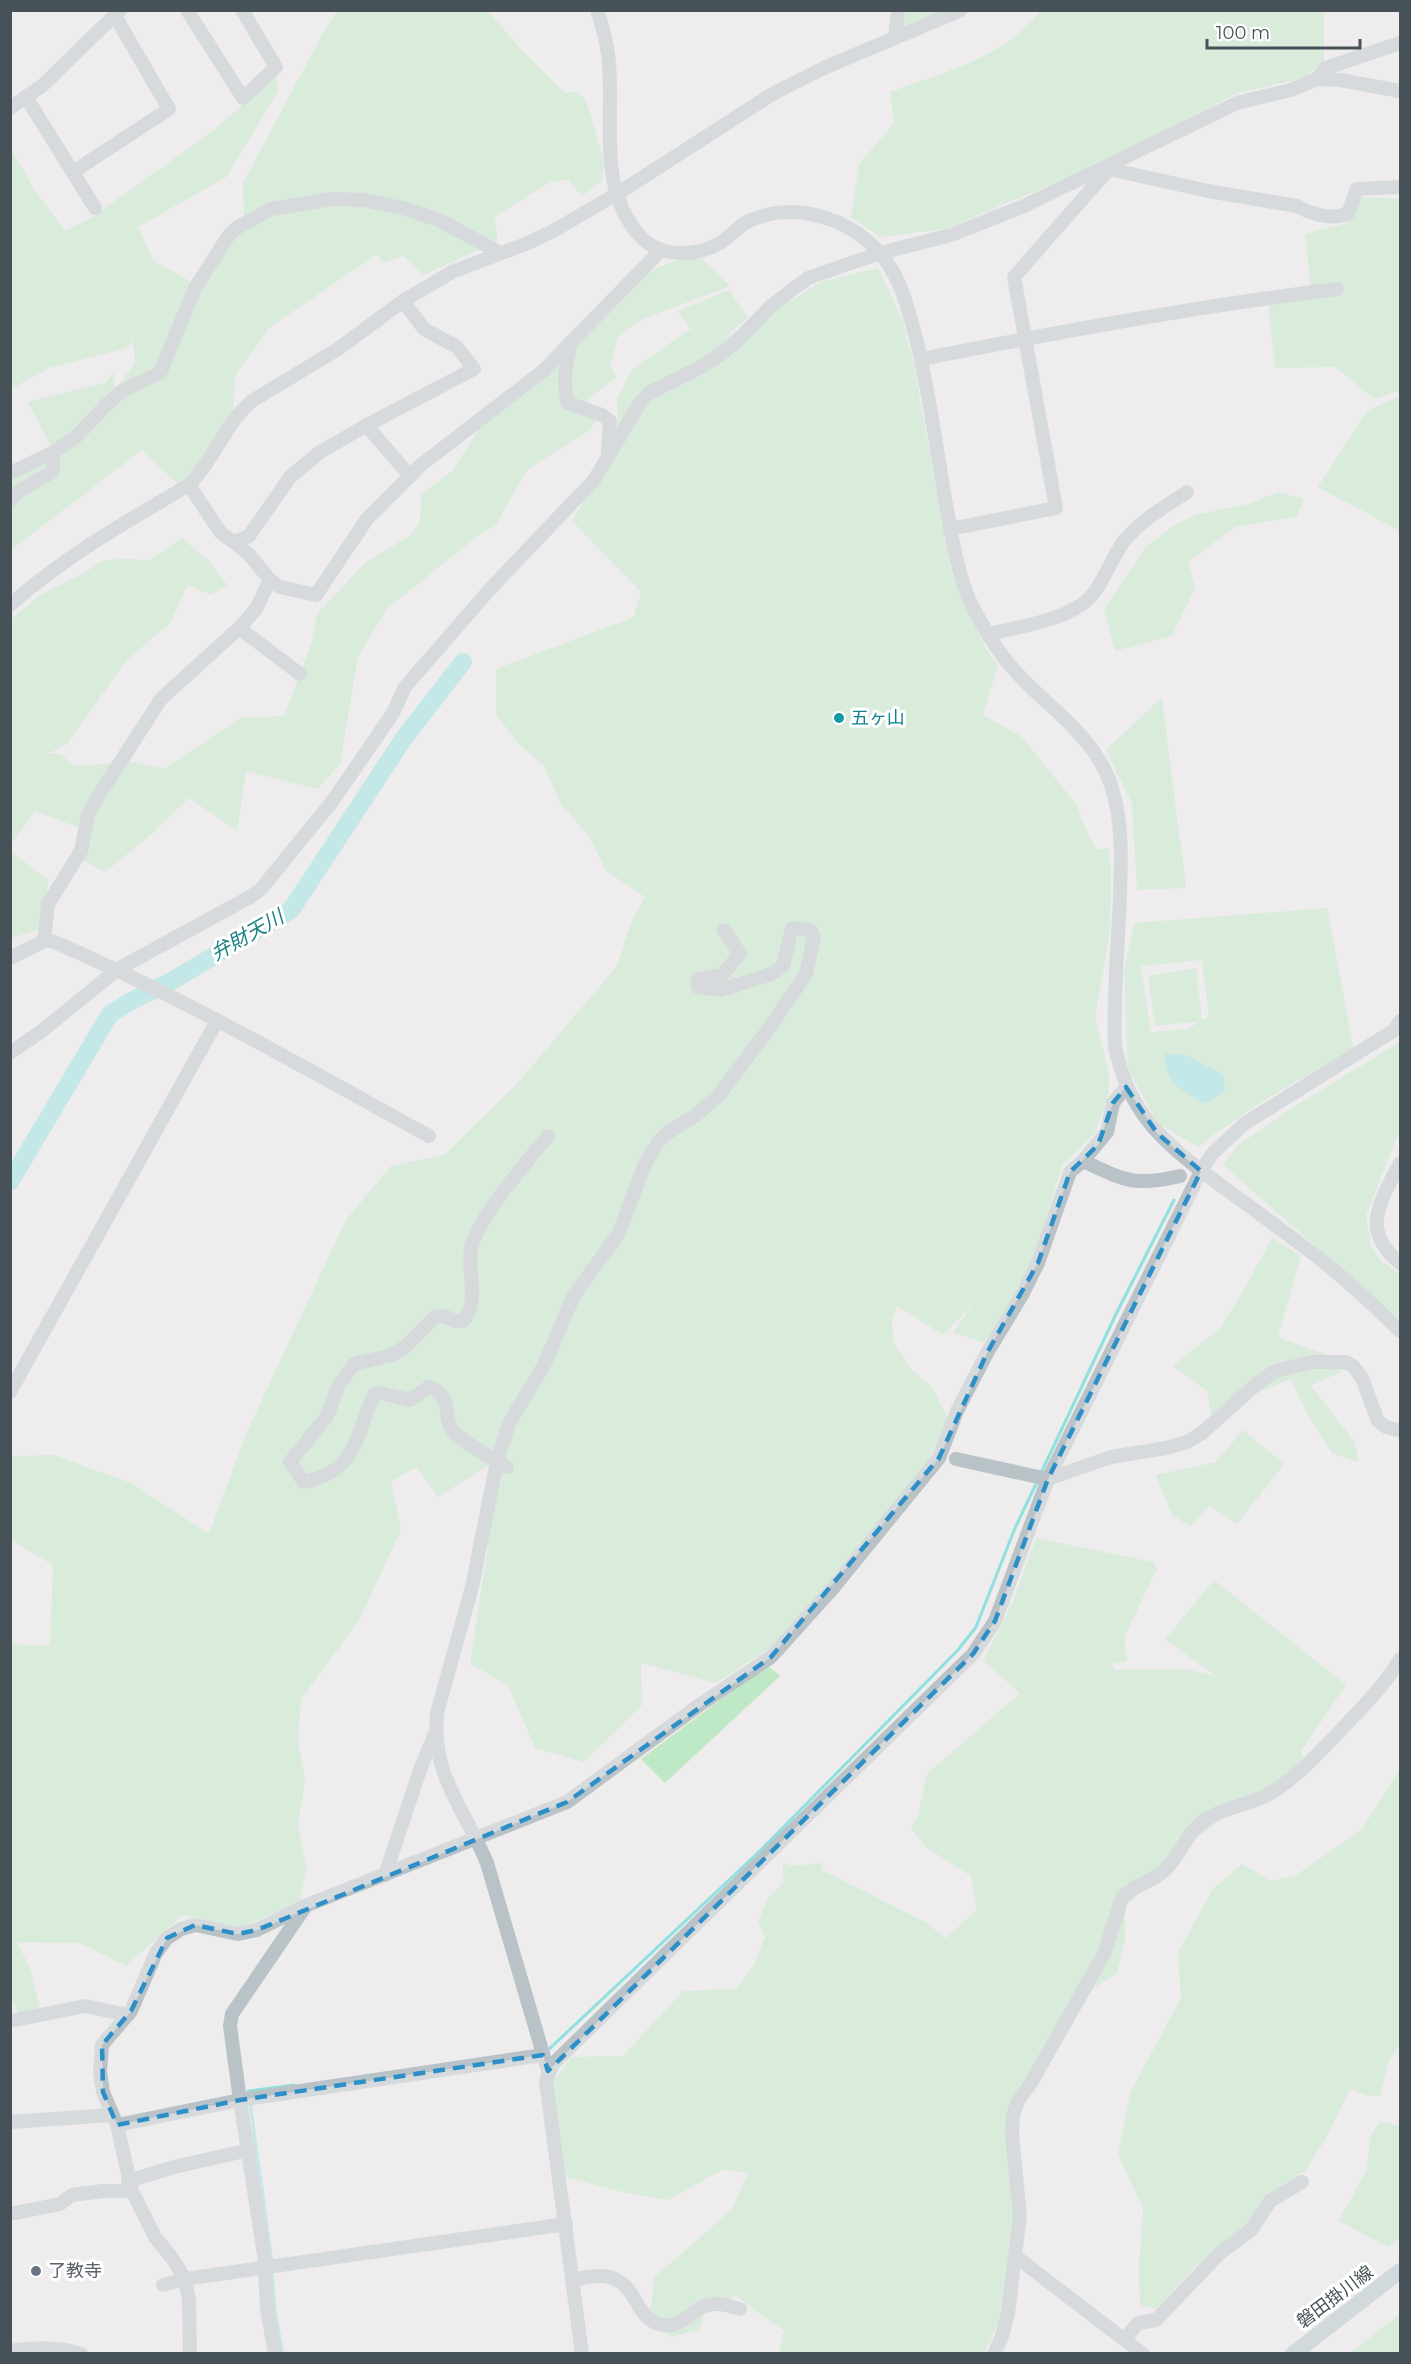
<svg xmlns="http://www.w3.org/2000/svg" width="1411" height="2364" font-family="Montserrat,'Noto Sans JP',sans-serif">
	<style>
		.green { fill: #bee8c6; fill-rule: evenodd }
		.water { fill: #90e0e0 }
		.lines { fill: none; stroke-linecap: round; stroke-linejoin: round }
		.stream { stroke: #90e0e0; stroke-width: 3 }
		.river { stroke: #90e0e0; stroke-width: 18 }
		.minor { stroke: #b9c3c7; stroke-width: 14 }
		.major { stroke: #aec0c8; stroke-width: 16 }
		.marked { fill: none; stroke: #2d8fc7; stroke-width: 4.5; stroke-dasharray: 12 8; stroke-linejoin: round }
		.culture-dot { fill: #0f9aa8; stroke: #fff; stroke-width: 2 }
		.worship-dot { fill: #6b7280; stroke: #fff; stroke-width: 2 }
		.labels { text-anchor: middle; stroke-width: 6; stroke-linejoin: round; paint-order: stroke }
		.culture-label { font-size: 18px; fill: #0d838f; stroke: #fff; text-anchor: start }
		.worship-label { font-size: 18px; fill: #5b616d; stroke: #fff; text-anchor: start }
		.street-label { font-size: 18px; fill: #465257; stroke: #fff }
		.water-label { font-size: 20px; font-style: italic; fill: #1a8080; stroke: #fff }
	</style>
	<rect width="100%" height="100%" fill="#eeecec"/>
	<g class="green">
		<polygon points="398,10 487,10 521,49 565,93 578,92 586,101 604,160 602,181 582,196 568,180 550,182 495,217 498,241 423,275 404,256 383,263 377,254 269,328 235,376 233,414 200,466 178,484 142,450 11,550 11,479 58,458 82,440 54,452 28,402 107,382 113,372 115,391 135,362 133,341 127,348 49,368 11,389 10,147 34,189 65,231 91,218 209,134 276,76 278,91 226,177 138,227 154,261 191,282 225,229 244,217 243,183 323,33 337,11"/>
		<polygon points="898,11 942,11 895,33"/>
		<path d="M1040 11H1324V62L1303 78 1237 93 1126 153 945 229 880 237 851 217 859 164 894 123 890 92C942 73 1005 58 1040 11Z"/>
		<polygon points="1361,197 1400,199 1400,390 1374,399 1335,367 1275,368 1268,302 1312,298 1305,234 1347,223"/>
		<polygon points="702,258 730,286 643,319 619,335 610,365 616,377 583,404 596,421 590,430 527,470 497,523 471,541 387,609 358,657 340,764 318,789 246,771 237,831 189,798 147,838 105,872 82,860 80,828 35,811 11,844 11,619 40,595 84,573 102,561 127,558 148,561 182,538 209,561 227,585 211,595 188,585 170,623 126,661 68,743 52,752 42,753 61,754 73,766 134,762 164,769 241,718 284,716 312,642 317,614 365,563 411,535 420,521 421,495 453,470 481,426 574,350 648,271 678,260"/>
		<path d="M878 268 903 321 914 365 950 567C956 584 964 598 971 615 981 636 982 646 998 665L983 715 1021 736 1077 805 1084 826 1097 850 1108 848 1111 866 1110 931 1095 1018 1109 1073V1093L1095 1133 1063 1164 1022 1295 984 1342 953 1333 974 1303 943 1335 897 1306 892 1321 893 1341 910 1368 931 1386 948 1418 930 1458 874 1531 773 1646 716 1683 641 1663 642 1705 584 1762 535 1748 508 1685 470 1664 487 1553 496 1465 492 1463 438 1497 417 1467 391 1481 401 1530 358 1622 301 1699 298 1740 305 1780 298 1825 307 1869 299 1903 240 1928 183 1915 126 1966 80 1943 17 1942 30 1968 41 2014 18 2013 11 1995 10 1644 50 1646 53 1565 11 1540V1456L53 1455 131 1483 209 1534 247 1432 346 1220 391 1166 444 1155 515 1086 617 966 630 925 645 897 606 871 589 836 561 804 544 766 517 742 496 714V669L634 617 641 592 572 521 619 438 617 399 631 371 690 329 693 332 678 311 729 290 748 318 722 339 753 324 821 282Z"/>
		<polygon points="1400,396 1400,531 1318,487 1367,411"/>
		<polygon points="1278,492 1304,499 1297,517 1235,527 1188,562 1195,588 1172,636 1115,651 1104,609 1146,547 1173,526 1195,515 1248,504"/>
		<polygon points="1162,697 1186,888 1137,890 1132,804 1106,750"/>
		<polygon points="11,852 49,880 38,930 11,938"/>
		<path d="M1327 908 1354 1050C1299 1078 1247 1109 1198 1147L1159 1124 1128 1070 1124 971 1134 923ZM1202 960 1209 1017 1202 1020 1196 968 1148 976 1155 1026 1201 1021 1187 1029 1151 1032 1141 966Z"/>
		<polygon points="1400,1042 1400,1129 1366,1216 1371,1247 1382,1262 1400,1274 1400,1320 1223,1165 1238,1145 1297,1105"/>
		<polygon points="1272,1238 1301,1256 1278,1337 1346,1362 1353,1366 1311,1386 1354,1441 1359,1462 1332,1453 1307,1414 1291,1379 1242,1399 1213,1423 1207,1391 1173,1366 1221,1327 1244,1290"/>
		<polygon points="1243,1430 1284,1464 1237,1524 1210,1506 1190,1526 1172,1515 1156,1475 1216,1462"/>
		<polygon points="1036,1538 1153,1562 1157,1569 1124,1637 1127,1661 1112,1664 1115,1670 1187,1669 1217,1677 1165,1639 1214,1580 1346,1685 1301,1751 1306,1766 1257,1793 1183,1848 1172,1863 1125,1907 1125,1940 1117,1973 1094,1988 1022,2086 1016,2167 1017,2240 998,2324 984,2353 779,2353 784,2331 736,2296 707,2305 699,2330 671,2337 650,2319 654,2278 732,2209 748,2173 724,2169 668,2200 622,2192 566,2177 553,2083 571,2057 623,2056 683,1991 736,1989 754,1965 765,1937 758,1922 767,1899 784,1882 782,1862 792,1866 822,1863 822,1870 925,1922 946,1938 977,1910 971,1876 927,1848 911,1829 918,1815 927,1774 1020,1693 983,1661 1012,1604"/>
		<polygon points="767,1665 780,1676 665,1783 641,1759"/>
		<polygon points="1400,1769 1400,2044 1389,2061 1380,2096 1369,2096 1350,2089 1325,2140 1305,2171 1269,2195 1246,2228 1195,2267 1156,2309 1140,2305 1139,2267 1143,2208 1118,2155 1131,2091 1181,1998 1178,1953 1212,1890 1242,1864 1271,1881 1295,1876 1362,1829"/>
		<polygon points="1380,2121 1400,2126 1400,2239 1388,2247 1339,2221 1367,2169 1370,2137"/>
		<polygon points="1400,2314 1400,2353 1350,2353"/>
	</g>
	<path class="water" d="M1164 1053 1188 1056 1223 1075 1225 1091 1206 1103C1179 1090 1167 1086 1164 1053Z"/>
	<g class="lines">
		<g class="stream">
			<polyline points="1041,1473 1116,1314 1174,1200"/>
			<polyline points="547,2051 762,1849 958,1650 976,1627 1015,1528 1037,1482"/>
			<polyline points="249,2096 248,2091 294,2085"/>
			<polyline points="250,2102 272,2262"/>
			<polyline points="272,2272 275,2312 283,2354"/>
		</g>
		<polyline class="river" points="10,1182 110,1014 133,1000 170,982 291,910 404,738 463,662"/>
		<g class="minor">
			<polyline points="187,10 243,98 276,67 242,10"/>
			<path d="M597 10C603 28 608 45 609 64 614 121 597 186 639 235 659 258 695 257 720 243 730 237 737 227 747 222 792 200 846 217 878 251 901 276 907 306 916 338 929 391 936 445 945 499 951 532 956 567 969 599 981 624 998 653 1017 673 1051 710 1096 737 1112 788 1123 824 1121 859 1120 896 1118 946 1113 996 1115 1046 1129 1119 1171 1148 1227 1190 1255 1210 1283 1231 1311 1252 1343 1276 1372 1304 1400 1331"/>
			<polyline points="895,38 898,10"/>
			<polyline points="1317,79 1326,68 1400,43"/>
			<polyline points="26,97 95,208"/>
			<polyline points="10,108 43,85 120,10"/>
			<path d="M1109 169 1208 191 1297 206C1311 214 1333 221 1348 213L1357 189 1400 187"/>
			<polyline points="73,172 169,109 115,16"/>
			<path d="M571 343C566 364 562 382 568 403L602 415 610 421 608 451"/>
			<path d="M921 359C1059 332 1198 306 1337 289"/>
			<polyline points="366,425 410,476"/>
			<polyline points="10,473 54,452 78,435 106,405 122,391 160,373 195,288 229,235 238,227 271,209 331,199 363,200 403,208 439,220 500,253"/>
			<polyline points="189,485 220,532 248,553 270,580 280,587 316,595 367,519 421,465 543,371 661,250"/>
			<polyline points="10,500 18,492 52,472 54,465 51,454"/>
			<polyline points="950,529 1056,508 1014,277 1109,169 1108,165"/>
			<polyline points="234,542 249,536 290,477 320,452 369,424 474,369 457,347 424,329 403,301"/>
			<path d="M10 605C64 557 127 521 189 485 214 460 225 424 252 401L338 349 403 301 452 272 528 243 553 231 617 194 774 93 826 67 961 10"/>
			<polyline points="239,628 300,674"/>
			<path d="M988 634C1018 627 1055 622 1081 605 1104 589 1108 561 1125 540 1141 520 1166 506 1187 492"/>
			<polyline points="44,941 48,904 81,851 88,815 99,795 161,699 239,628 256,609 270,580"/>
			<path d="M10 958 44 941H52C182 997 305 1068 429 1136"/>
			<polyline points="10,1053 43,1030 118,969 250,897 261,889 331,803 354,770 393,713 405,687 491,588 594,480 640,403 649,393 699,368 721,354 736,342 772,305 808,278 880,253 951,235 1024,206 1237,103 1291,90 1317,79 1340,80 1400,91"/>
			<polyline points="1083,1161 1107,1132 1113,1103 1126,1087"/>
			<path d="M1400 1163C1381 1201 1359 1230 1400 1263"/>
			<polyline points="10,1392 217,1021"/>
			<polyline points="956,1459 1048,1479 1111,1457 1166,1448 1187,1442 1202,1433 1254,1386 1275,1371 1312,1362 1346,1362 1353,1366 1362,1378 1378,1421 1386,1427 1398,1430"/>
			<path d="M507 1467C493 1458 456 1440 450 1426 443 1409 452 1395 429 1387L410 1400 381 1393 374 1395C354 1438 358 1470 304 1482L290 1462 328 1415 338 1386 354 1364 392 1355 405 1347 435 1317 444 1316 455 1321H463C480 1303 467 1271 471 1249 476 1219 528 1161 548 1136"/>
			<polyline points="385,1875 421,1767 434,1736"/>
			<polyline points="10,2021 85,2006 128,2015"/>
			<path d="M548 2071 487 1863C465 1809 431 1776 437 1713L472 1587 497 1461 509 1423 544 1365 574 1295 618 1235 645 1164 658 1142 669 1132 696 1115 719 1095 765 1034 806 974 814 937 810 930 792 928 783 966 771 974 721 990 698 987 697 983 698 979 722 975 740 954 724 930"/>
			<polyline points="10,2122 112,2115"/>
			<polyline points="117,2125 240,2100 543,2055"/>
			<polyline points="128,2181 174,2167 249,2150"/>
			<polyline points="10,2214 60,2204 72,2195 103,2191 132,2191"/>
			<polyline points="1015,2256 1143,2354"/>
			<path d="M572 2279C583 2278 599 2274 609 2277 639 2285 634 2319 662 2325 681 2329 692 2309 708 2305 719 2302 729 2306 740 2309"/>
			<polyline points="163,2285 185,2279 566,2224"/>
			<polyline points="1125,2339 1138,2323 1156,2320 1219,2254 1251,2230 1270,2201 1302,2182"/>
			<path d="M10 2351C33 2348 59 2346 81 2354"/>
			<path d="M190 2354 189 2300 185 2279 172 2258 155 2237 132 2191 117 2125 103 2092 100 2072 102 2045 131 2011 156 1953 167 1938 181 1929 195 1925 238 1934 257 1930 305 1906 567 1802 698 1706 771 1657 833 1588 939 1458 957 1411 987 1353 1022 1295 1038 1263 1070 1172 1083 1161C1124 1180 1134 1187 1180 1176"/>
			<polyline points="275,2354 267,2309 264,2255 240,2100 230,2026 232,2014 305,1907"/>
			<polyline points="582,2354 546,2081 553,2064 973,1654 995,1621 1048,1479 1201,1171 1212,1154 1244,1124 1393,1031 1400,1021"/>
			<path d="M994 2354 1002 2336 1008 2313 1020 2216 1012 2135 1013 2115 1018 2101 1031 2083 1104 1954 1122 1898C1133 1885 1152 1882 1164 1871 1179 1858 1185 1836 1200 1824 1220 1807 1249 1806 1271 1793 1297 1777 1318 1754 1339 1732 1361 1708 1384 1687 1400 1659"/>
		</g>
		<polyline class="major" points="1293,2354 1400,2271"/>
	</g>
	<path d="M0 0H1411V2364H0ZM1126 1087 1157 1133 1201 1171 1048 1479 995 1621 973 1654 548 2071 543 2055 240 2100 117 2125 103 2092 102 2045 131 2011 167 1938 195 1925 238 1934 257 1930 567 1802 771 1657 939 1458 987 1353 1038 1263 1070 1172 1098 1145 1113 1103Z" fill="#eeecec" fill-opacity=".55" fill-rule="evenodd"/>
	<path class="marked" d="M1126 1087 1157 1133 1201 1171 1048 1479 995 1621 973 1654 548 2071 543 2055 240 2100 117 2125 103 2092 102 2045 131 2011 167 1938 195 1925 238 1934 257 1930 567 1802 771 1657 939 1458 987 1353 1038 1263 1070 1172 1098 1145 1113 1103Z"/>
	<circle class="culture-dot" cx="839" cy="718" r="6"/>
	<circle class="worship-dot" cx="36" cy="2271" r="6"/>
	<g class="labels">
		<g class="culture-label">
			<text x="851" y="724">五ヶ山</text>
		</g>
		<g class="worship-label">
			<text x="48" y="2277">了教寺</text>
		</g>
		<g class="street-label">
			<text transform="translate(1335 2297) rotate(-37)" y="6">磐田掛川線</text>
		</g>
		<g class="water-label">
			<text transform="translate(247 935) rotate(-30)" y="7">弁財天川</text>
		</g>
	</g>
	<rect width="1411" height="2364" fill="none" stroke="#465257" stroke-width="24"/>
	<path d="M1207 39v9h153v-9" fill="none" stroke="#465257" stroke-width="3"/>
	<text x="1216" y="39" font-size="18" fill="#465257" stroke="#ffffff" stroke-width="4.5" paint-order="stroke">100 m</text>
</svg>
